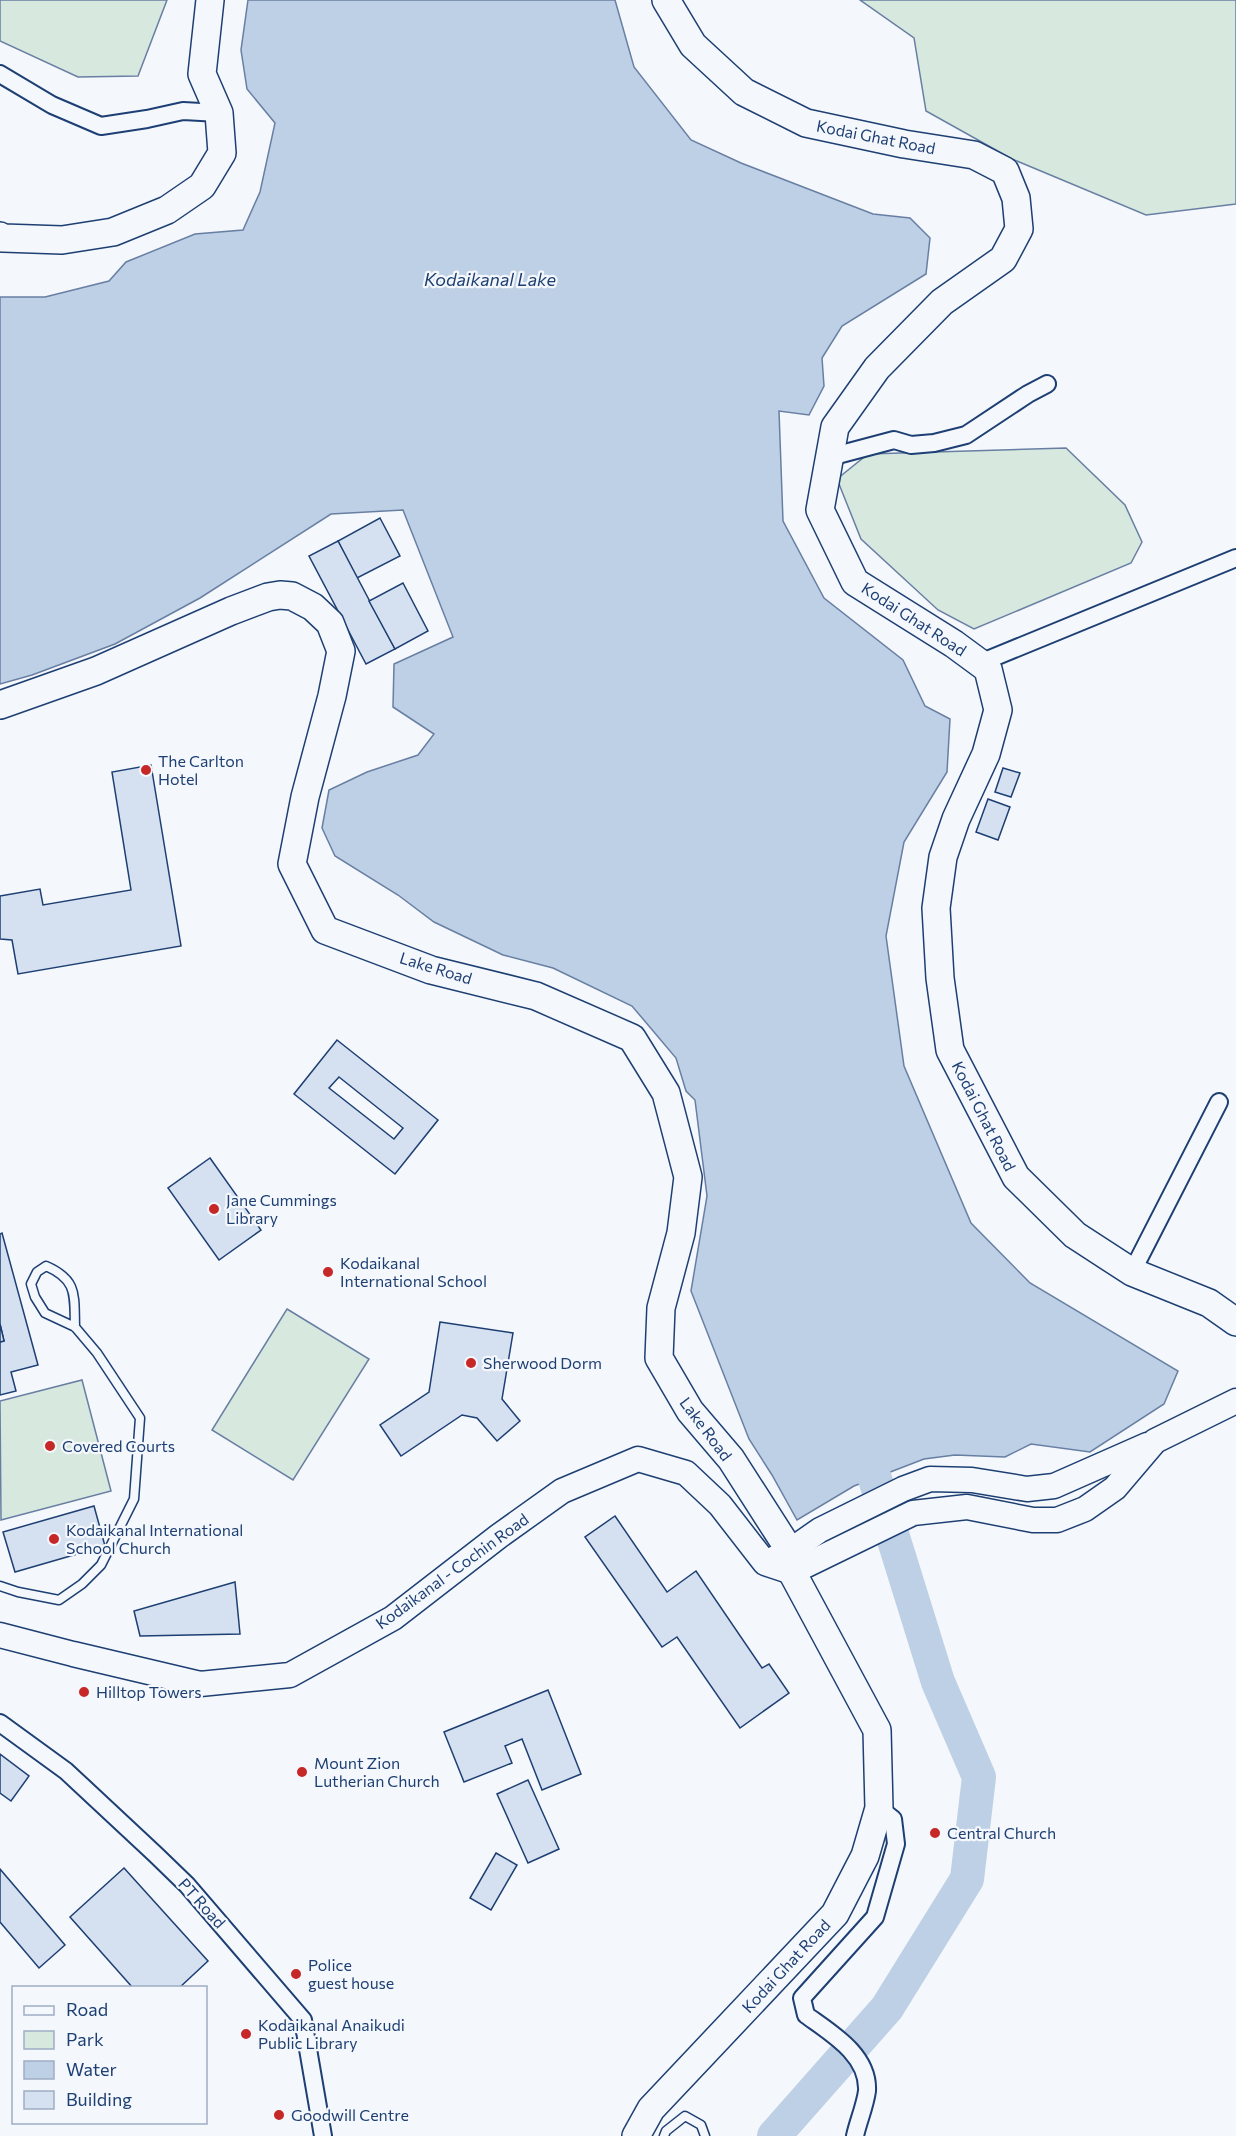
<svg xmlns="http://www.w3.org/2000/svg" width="1236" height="2136" font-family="Commissioner,sans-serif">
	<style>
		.green { fill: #d7e8df; stroke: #687fa3; stroke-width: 1.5 }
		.water { fill: #bed0e5; stroke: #687fa3; stroke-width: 1.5 }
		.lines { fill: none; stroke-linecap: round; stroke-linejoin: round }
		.river { stroke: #bed0e5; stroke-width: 34 }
		.building { fill: #d5e0f0; stroke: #1d3f73; stroke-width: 1.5; fill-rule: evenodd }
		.lane-casing { stroke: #1d3f73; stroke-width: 11 }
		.street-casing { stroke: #1d3f73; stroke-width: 20 }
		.secondary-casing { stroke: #1d3f73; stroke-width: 27 }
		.primary-casing { stroke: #1d3f73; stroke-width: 30 }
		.lane { stroke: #f4f7fb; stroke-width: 8 }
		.street { stroke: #f4f7fb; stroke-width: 16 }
		.secondary { stroke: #f4f7fb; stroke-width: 24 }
		.primary { stroke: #f4f7fb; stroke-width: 27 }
		.poi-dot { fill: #c62828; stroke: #f4f7fb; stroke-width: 2 }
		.labels { text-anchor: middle; stroke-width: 4.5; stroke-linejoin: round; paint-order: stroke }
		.street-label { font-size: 16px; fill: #1d3f73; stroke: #f4f7fb }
		.poi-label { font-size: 16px; fill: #1d3f73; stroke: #f4f7fb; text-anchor: start }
		.water-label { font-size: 18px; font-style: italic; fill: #1d3f73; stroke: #f4f7fb }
	</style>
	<rect width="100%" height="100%" fill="#f4f7fb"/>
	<g class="green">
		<polygon points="0,0 167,0 138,76 78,77 0,41"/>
		<polygon points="860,0 1236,0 1236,204 1146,215 1012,159 926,111 914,38"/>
		<polygon points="1066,448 1125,505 1142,542 1131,563 974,629 938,610 861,539 837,479 868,454"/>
		<polygon points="287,1309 369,1359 293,1480 212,1430"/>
		<polygon points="82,1380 111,1491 1,1520 0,1401"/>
	</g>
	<polygon class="water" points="248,0 615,0 634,67 691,140 741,163 873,214 910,218 930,238 926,274 842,326 822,358 824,386 809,415 779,411 783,521 824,598 903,660 925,706 950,719 947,772 904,842 886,936 904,1066 971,1223 1030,1283 1178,1371 1164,1404 1090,1452 1031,1444 1005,1457 955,1455 924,1459 854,1486 797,1520 772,1475 749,1439 691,1291 707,1196 695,1100 686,1091 676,1058 632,1006 553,968 503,955 434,922 398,895 335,856 322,828 329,790 367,772 418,755 434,734 393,707 394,664 453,637 403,510 331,514 200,598 115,644 32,675 0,684 0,297 45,297 109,281 126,262 195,234 243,230 260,192 275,123 247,89 241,50"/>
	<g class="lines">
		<polyline class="river" points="774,2136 887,2008 967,1879 979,1777 938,1682 861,1434"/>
	</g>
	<g class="building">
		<polygon points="380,518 400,556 357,578 338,541"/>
		<polygon points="338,541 395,649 366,664 309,556"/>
		<polygon points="403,583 428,631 395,649 369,601"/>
		<polygon points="151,765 181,946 18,974 12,940 0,939 0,896 40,889 43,905 131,890 112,772"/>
		<polygon points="1003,768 1020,773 1011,797 995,792"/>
		<polygon points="988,799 1010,807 998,840 976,832"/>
		<path d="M337 1040 438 1120 395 1174 294 1094ZM339 1077 403 1128 394 1139 329 1088Z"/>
		<polygon points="210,1158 261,1230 219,1260 168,1188"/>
		<polygon points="2,1233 38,1365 11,1372 16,1391 0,1395 0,1342 4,1341 0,1324 0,1234"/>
		<polygon points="440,1322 513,1333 502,1399 520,1421 497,1441 477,1418 462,1415 401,1456 380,1425 429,1392"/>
		<polygon points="0,1324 4,1341 0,1342"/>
		<polygon points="94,1506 105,1546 15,1572 3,1532"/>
		<polygon points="615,1516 667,1592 696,1571 762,1668 769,1664 789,1693 740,1728 677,1637 662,1647 585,1537"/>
		<polygon points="235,1582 240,1634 140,1636 134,1611"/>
		<polygon points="548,1690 581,1774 542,1790 522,1739 505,1746 512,1763 464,1782 444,1732"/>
		<polygon points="0,1754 29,1776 11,1801 0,1793"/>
		<polygon points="528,1780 559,1849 528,1863 497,1794"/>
		<polygon points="496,1853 517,1865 491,1910 470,1898"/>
		<polygon points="124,1868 208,1961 179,1988 133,1988 70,1917"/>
		<polygon points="0,1869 65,1945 39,1968 0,1922"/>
	</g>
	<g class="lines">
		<g class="lane-casing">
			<g id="lane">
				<path d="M0 1586 18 1592 59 1600 82 1584 101 1565 134 1499 140 1418 97 1353 75 1327 45 1313 35 1297 31 1284 37 1272 46 1266C78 1280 74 1295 75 1327"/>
				<polyline points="664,2136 666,2131 685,2116 701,2125 705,2136"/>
			</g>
		</g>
		<g class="street-casing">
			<g id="street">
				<polyline points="0,74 52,105 101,126 147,119 183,111 219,113"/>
				<polyline points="830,457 894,440 911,445 934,443 966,435 1028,394 1047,384"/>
				<polyline points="980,663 1236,558"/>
				<polyline points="1132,1272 1219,1102"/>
				<polyline points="0,1723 66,1771 155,1854 187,1885 303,2020 323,2136"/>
				<path d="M855 2136C858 2122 865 2106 867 2091 869 2055 831 2033 806 2015L802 1998 875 1917 896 1844 893 1819 879 1808"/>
			</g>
		</g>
		<g class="secondary-casing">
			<g id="secondary">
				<polyline points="773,1559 790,1551 820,1530 903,1489 930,1479 972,1480 1027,1489 1054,1486 1147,1445"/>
				<polyline points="0,1635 73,1654 200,1684 290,1675 393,1618 499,1536 562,1491 638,1459 686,1473 720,1505 765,1563 792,1572 913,1513 967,1507 1033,1520 1057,1520 1085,1509 1115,1488 1155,1441 1236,1401"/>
			</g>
		</g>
		<g class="primary-casing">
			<g id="primary">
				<polyline points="666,0 693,45 744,92 806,123 904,144 974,155 1005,171 1016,198 1019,229 1003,259 942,302 877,368 835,427 820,510 855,582 954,644 988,669 998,710 986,754 956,819 943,857 936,908 940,978 950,1050 1016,1177 1075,1235 1132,1272 1209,1303 1236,1322"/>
				<polyline points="0,236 3,238 62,240 113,232 167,210 202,186 222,153 219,113 202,74 210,0"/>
				<polyline points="0,705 96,671 231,611 268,597 280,595 292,596 313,607 330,623 341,651 332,696 305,797 292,864 325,930 431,970 536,996 632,1038 666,1093 688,1177 681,1233 661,1308 659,1358 690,1411 731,1459 790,1551 792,1572 877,1730 879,1808 865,1856 835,1914 651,2109 636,2136"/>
			</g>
		</g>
		<use href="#lane" class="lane"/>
		<use href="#street" class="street"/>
		<use href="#secondary" class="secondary"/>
		<use href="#primary" class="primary"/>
	</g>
	<g class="poi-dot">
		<circle cx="146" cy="770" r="6"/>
		<circle cx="214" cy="1209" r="6"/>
		<circle cx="328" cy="1272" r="6"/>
		<circle cx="471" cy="1363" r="6"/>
		<circle cx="50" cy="1446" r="6"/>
		<circle cx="54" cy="1539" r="6"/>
		<circle cx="84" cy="1692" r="6"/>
		<circle cx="302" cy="1772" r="6"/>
		<circle cx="935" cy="1833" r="6"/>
		<circle cx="296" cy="1974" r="6"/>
		<circle cx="246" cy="2034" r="6"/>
		<circle cx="279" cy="2115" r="6"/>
	</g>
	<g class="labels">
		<g class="street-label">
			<text transform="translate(876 137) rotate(11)" y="6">Kodai Ghat Road</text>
			<text transform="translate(914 619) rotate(33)" y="6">Kodai Ghat Road</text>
			<text transform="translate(436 968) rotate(17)" y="6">Lake Road</text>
			<text transform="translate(984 1116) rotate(63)" y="6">Kodai Ghat Road</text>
			<text transform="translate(706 1429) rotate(53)" y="6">Lake Road</text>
			<text transform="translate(452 1571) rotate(-36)" y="6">Kodaikanal - Cochin Road</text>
			<text transform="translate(202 1903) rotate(48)" y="6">PT Road</text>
			<text transform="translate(786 1966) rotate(-47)" y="6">Kodai Ghat Road</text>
		</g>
		<g class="poi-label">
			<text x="158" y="767">The Carlton<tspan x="158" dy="18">Hotel</tspan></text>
			<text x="226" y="1206">Jane Cummings<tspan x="226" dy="18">Library</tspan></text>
			<text x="340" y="1269">Kodaikanal<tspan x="340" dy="18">International School</tspan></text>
			<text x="483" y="1369">Sherwood Dorm</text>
			<text x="62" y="1452">Covered Courts</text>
			<text x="66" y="1536">Kodaikanal International<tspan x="66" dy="18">School Church</tspan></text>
			<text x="96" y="1698">Hilltop Towers</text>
			<text x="314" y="1769">Mount Zion<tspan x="314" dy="18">Lutherian Church</tspan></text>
			<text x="947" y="1839">Central Church</text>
			<text x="308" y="1971">Police<tspan x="308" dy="18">guest house</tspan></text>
			<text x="258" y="2031">Kodaikanal Anaikudi<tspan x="258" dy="18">Public Library</tspan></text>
			<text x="291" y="2121">Goodwill Centre</text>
		</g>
		<g class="water-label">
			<text x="490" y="286">Kodaikanal Lake</text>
		</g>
	</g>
	<rect x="12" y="1986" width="195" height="138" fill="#f4f7fb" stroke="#9eadc5" stroke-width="1.5"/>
	<rect x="24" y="2006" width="30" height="9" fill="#f4f7fb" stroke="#9eadc5" stroke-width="1.5"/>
	<text x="66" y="2016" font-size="18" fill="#1d3f73">Road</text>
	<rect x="24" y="2031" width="30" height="18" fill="#d7e8df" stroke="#9eadc5" stroke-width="1.5"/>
	<text x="66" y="2046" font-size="18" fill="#1d3f73">Park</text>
	<rect x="24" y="2061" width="30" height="18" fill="#bed0e5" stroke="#9eadc5" stroke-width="1.5"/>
	<text x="66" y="2076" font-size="18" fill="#1d3f73">Water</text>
	<rect x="24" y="2091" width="30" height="18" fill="#d5e0f0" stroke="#9eadc5" stroke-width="1.5"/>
	<text x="66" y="2106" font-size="18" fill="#1d3f73">Building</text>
</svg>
